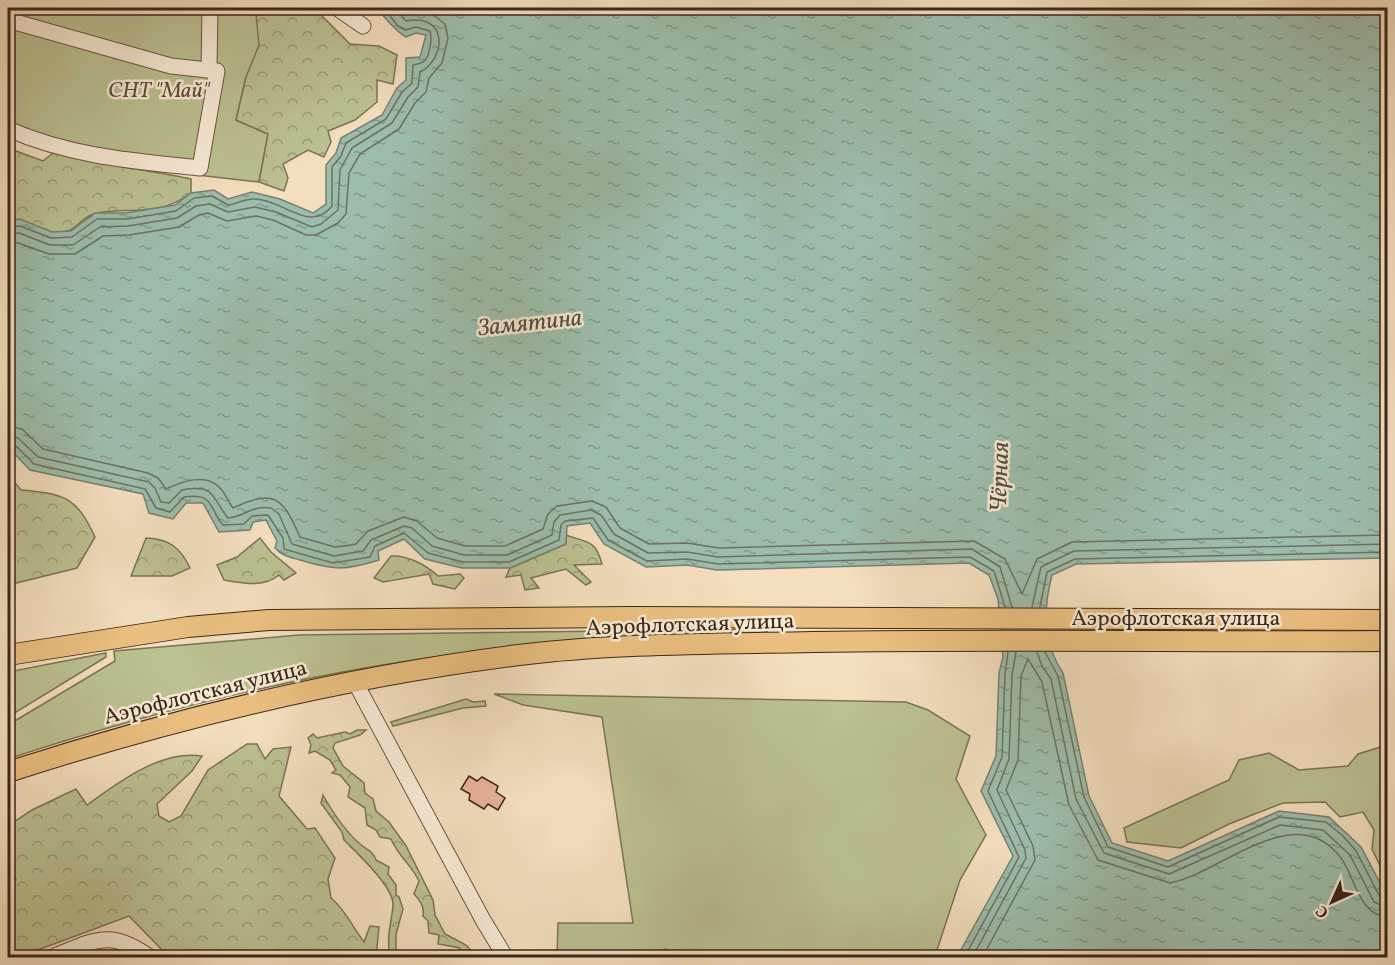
<svg xmlns="http://www.w3.org/2000/svg" width="1395" height="965" font-family="Vollkorn,serif">
	<style>
		.green { fill: #bbc191; stroke: #7b7455; stroke-width: 1.5 }
		.forest { fill: url(#forest-crowns); stroke: #7b7455; stroke-width: 1.5 }
		.water { fill: url(#water-ripples); stroke: #768171; stroke-width: 1.5 }
		.lines { fill: none; stroke-linecap: round; stroke-linejoin: round }
		.shore { stroke: #6c7262; stroke-width: 1.5 }
		.building { fill: #e9b29c; stroke: #3b2719; stroke-width: 1.5 }
		.minor-casing { stroke: #695542; stroke-width: 17 }
		.major-casing { stroke: #3b2719; stroke-width: 22 }
		.minor { stroke: #f7ead5; stroke-width: 15 }
		.major { stroke: #eabf7f; stroke-width: 20 }
		.labels { text-anchor: middle; stroke-width: 5; stroke-linejoin: round; paint-order: stroke }
		.park-label { font-size: 22px; font-style: italic; fill: #5b4e37; stroke: #f7ead5 }
		.street-label { font-size: 22px; fill: #3b2719; stroke: #f7ead5 }
		.water-label { font-size: 24px; font-style: italic; fill: #544c3e; stroke: #f7ead5 }
	</style>
	<defs>
		<pattern id="forest-crowns" width="20" height="18" patternUnits="userSpaceOnUse" patternTransform="scale(1.5)"><rect width="20" height="18" fill="#bbc191"/><path d="M2 6a3 3 0 1 1 6 0M12 15a3 3 0 1 1 6 0" fill="none" stroke="#999d76"/></pattern>
		<pattern id="water-ripples" width="26" height="14" patternUnits="userSpaceOnUse" patternTransform="scale(1.5)"><rect width="26" height="14" fill="#9dbdac"/><path d="M2 4q2-2 4 0t4 0M15 11q2-2 4 0t4 0" fill="none" stroke="#819a8b"/></pattern>
	</defs>
	<rect width="100%" height="100%" fill="#f3debe"/>
	<filter id="stains"><feTurbulence type="fractalNoise" baseFrequency=".00333" numOctaves="4"/><feColorMatrix values="0 0 0 0 .2 0 0 0 0 .09 0 0 0 0 .02 0 0 0 .5 -.17"/></filter>
	<radialGradient id="worn" r=".72"><stop offset=".6" stop-color="#630" stop-opacity="0"/><stop offset="1" stop-color="#630" stop-opacity=".3"/></radialGradient>
	<g class="green">
		<polygon points="8,8 300,8 246,77 236,120 268,134 259,182 92,163 8,136"/>
		<path d="M765 629 768 633C677 639 584 640 492 650 326 668 166 707 8 759V725L115 661 114 651 299 635Z"/>
		<polygon points="106,653 106,657 8,717 8,672"/>
		<polygon points="494,694 906,702 928,710 970,736 956,779 986,835 960,880 937,950 938,957 697,958 665,949 647,957 557,957 558,923 633,923 602,717 523,705"/>
		<polygon points="466,699 473,702 485,701 486,706 463,708 393,726 391,722"/>
		<polygon points="1387,745 1388,807 1385,808 1388,817 1387,880 1372,849 1374,830 1363,812 1340,817 1325,802 1283,803 1229,824 1181,848 1127,842 1124,828 1229,780 1239,760 1269,753 1299,770 1348,766 1358,754"/>
	</g>
	<g class="forest">
		<polygon points="260,8 314,8 350,44 379,46 397,55 393,84 377,80 377,102 355,120 328,131 331,142 324,157 308,150 283,164 288,178 284,191 259,182 268,134 236,120 246,77 259,45 256,14"/>
		<path d="M8 148 43 161 54 152C99 165 145 169 191 179V193C159 217 133 207 97 213 79 216 77 236 52 232 35 229 26 218 8 221Z"/>
		<path d="M8 474 21 490C64 494 76 496 95 537L77 568 8 585Z"/>
		<path d="M566 535C586 543 595 538 602 564L574 565 591 582 586 585 566 569 531 578 539 588 525 590 521 575 506 577 510 568 566 544Z"/>
		<path d="M146 538C169 539 180 547 190 568L172 576H131Z"/>
		<path d="M260 538 271 552 296 573 284 580 279 575C264 588 242 583 224 580L217 565 237 557Z"/>
		<path d="M391 556C408 555 426 565 438 576L460 574 464 578 455 589 433 584 429 574 383 582 374 578Z"/>
		<path d="M357 730H366L360 735 335 743 333 748 343 766 364 783 365 793 373 799 376 811 389 822 406 846 433 900 435 915 445 934 466 945 477 957H461L460 948 438 944 439 935 429 933 428 921 423 916C425 907 420 900 414 894L419 881C411 864 398 856 391 839L380 837 376 830 367 825 365 808 348 797 350 787 340 775 332 773 336 770 330 760 315 751 309 753 311 745 308 738 313 734 317 738 345 732 350 734Z"/>
		<path d="M247 744H257L265 759 273 749 291 747 279 796 307 829 315 828 335 858 328 879 331 898C346 910 352 927 364 942L370 926 379 927 376 957H169L129 916 19 957H8V890L16 879 8 864V826L32 810 76 789 87 805C119 782 160 750 202 756L192 771 157 804 159 816 169 822 181 816 208 770Z"/>
		<path d="M323 795C332 811 346 832 360 844 367 850 373 851 376 860L389 867 388 874 396 885V895L399 897 403 909 396 934V957H390C386 938 391 925 393 906 395 888 357 853 344 840L342 832 321 803Z"/>
	</g>
	<path class="water" d="M375 8H1387V558L1076 564 1052 575C1043 610 1042 642 1063 673L1089 796 1112 843 1168 861 1279 811 1329 817 1361 847 1387 896V957H957L1013 856 981 791 996 756 999 673 1003 657 1001 631 998 599 989 575 969 563 717 570 687 565 646 567 604 544 590 523 567 526 566 544 510 568H462L425 559 404 539 378 551 379 560C344 571 334 570 300 560 290 557 282 556 275 548L277 541 266 520 253 522 250 530 219 532 203 503H186L173 519 149 513 143 494 30 470 8 447V221L20 219 52 232 71 231 95 213H126L175 205 191 193 214 190 228 199 252 192 280 199 313 213 326 204V165L336 153 341 138 382 115 397 88 406 80V58L420 57 426 35 416 33 406 37C392 29 387 18 375 8Z"/>
	<g class="lines">
		<g class="shore">
			<path d="M8 227 20 226 51 238 72 237 97 219H127L176 211 194 198 212 196 228 205C236 204 247 198 255 199 284 200 310 234 332 206V167L341 156 346 143 386 119 402 92 412 83 413 65C416 64 420 64 423 62 430 58 432 38 430 31L416 27 405 30 397 25 384 8"/>
			<path d="M8 234 19 233 50 245H73L100 227 128 226 177 218 196 206 210 204 228 212 255 207 276 212 312 227 321 224 338 210 340 170 352 148 392 123 408 97 418 87 420 72C445 60 450 13 406 21L395 8"/>
			<polyline points="8,243 18,243 49,254 75,254 103,236 129,235 179,227 199,215 208,213 227,221 256,216 273,220 306,235 316,235 338,223 346,214 349,173 360,154 399,129 415,103 426,92 429,78 442,63 448,38 445,24 432,14 410,11 407,8"/>
			<path d="M8 426 22 429 43 449 148 473 158 478 166 489C181 482 206 472 220 488 226 494 228 502 233 508 274 489 282 496 300 537L335 547 351 545 356 544 368 531 404 517 417 521 437 538 465 546H505L543 529 548 514 557 506 592 501 606 507 620 528 649 544 687 543 719 548 974 541 1005 559 1022 594 1037 559 1072 542 1388 535"/>
			<path d="M8 435 18 438 38 457 149 482 155 488 161 502 169 503 182 490C216 484 211 497 228 518 244 517 252 505 271 508L279 514 292 544 334 556 363 551 371 540 404 526 412 528 432 546 464 555H507L552 535 554 522 560 515 591 510 601 515 614 534 648 553 687 552 718 557 972 549 1000 567 1012 607"/>
			<path d="M8 442 14 444 34 464 145 489 156 508 170 512 184 497C215 493 208 507 223 525L244 524 252 516 268 515 283 538 284 549 333 563 370 557 375 546 404 533 428 553 463 562H509L559 540 561 525 565 521 593 518 608 540 647 561 687 559 718 564 970 557 994 571 1005 607"/>
			<polyline points="1032,607 1041,567 1074,551 1388,544"/>
			<polyline points="1040,607 1047,572 1075,559 1388,552"/>
			<polyline points="1037,652 1042,666 1051,679 1076,799 1104,853 1169,874 1280,825 1323,830 1350,855 1374,902 1388,908"/>
			<polyline points="1045,652 1058,676 1084,797 1108,847 1168,867 1279,817 1326,822 1343,836 1356,851 1380,897 1388,900"/>
			<polyline points="964,958 1019,857 988,791 1002,757 1005,674 1008,652"/>
			<polyline points="972,958 1026,858 1025,850 997,790 1009,759 1012,675 1016,652"/>
			<path d="M982 958 1035 860 1033 846 1006 790 1018 760 1021 676 1028 659 1042 682 1069 805 1098 860 1170 883C1222 873 1295 797 1341 858 1355 877 1359 916 1388 917"/>
		</g>
	</g>
	<polygon class="building" points="469,776 477,781 482,777 498,786 496,792 505,798 498,810 488,804 484,809 469,800 470,794 461,789"/>
	<g class="lines">
		<g class="minor-casing">
			<g id="minor">
				<polyline points="337,8 363,26"/>
				<path d="M8 20 171 66 217 71 200 168C133 161 69 156 8 129"/>
				<polyline points="209,70 210,8"/>
				<polyline points="354,680 483,920 506,958"/>
				<path d="M50 958C94 941 109 927 151 958"/>
			</g>
		</g>
		<g class="major-casing">
			<g id="major">
				<polyline points="8,655 188,627 269,620 631,617 1388,620"/>
				<path d="M8 772C175 718 344 677 519 655 616 643 715 644 813 642 1004 639 1196 642 1388 641"/>
			</g>
		</g>
		<use href="#minor" class="minor"/>
		<use href="#major" class="major"/>
	</g>
	<g class="labels">
		<g class="park-label">
			<text x="159" y="97">СНТ "Май"</text>
		</g>
		<g class="street-label">
			<text x="1176" y="625">Аэрофлотская улица</text>
			<text transform="translate(690 623) rotate(-2)" y="8">Аэрофлотская улица</text>
			<text transform="translate(205 691) rotate(-14)" y="8">Аэрофлотская улица</text>
		</g>
		<g class="water-label">
			<text transform="translate(530 322) rotate(-6)" y="8">Замятина</text>
			<text transform="translate(999 477) rotate(-88)" y="8">Чёрная</text>
		</g>
	</g>
	<rect width="1395" height="965" fill="none" stroke="#f3debe" stroke-width="30"/>
	<rect x="9" y="9" width="1377" height="947" fill="none" stroke="#3b2719" stroke-width="3"/>
	<rect x="15" y="15" width="1365" height="935" fill="none" stroke="#3b2719" stroke-width="1.5"/>
	<g transform="translate(1332 902) rotate(225)" stroke="#f7ead5" stroke-width="4.5" paint-order="stroke">
	<path d="M0-4.5L10 22L0 15L-10 22Z" fill="#3b2719"/>
	<text y="-9" font-size="16" font-weight="bold" text-anchor="middle" fill="#3b2719">С</text>
	</g>
	<rect width="100%" height="100%" filter="url(#stains)"/>
	<rect width="100%" height="100%" fill="url(#worn)"/>
</svg>
